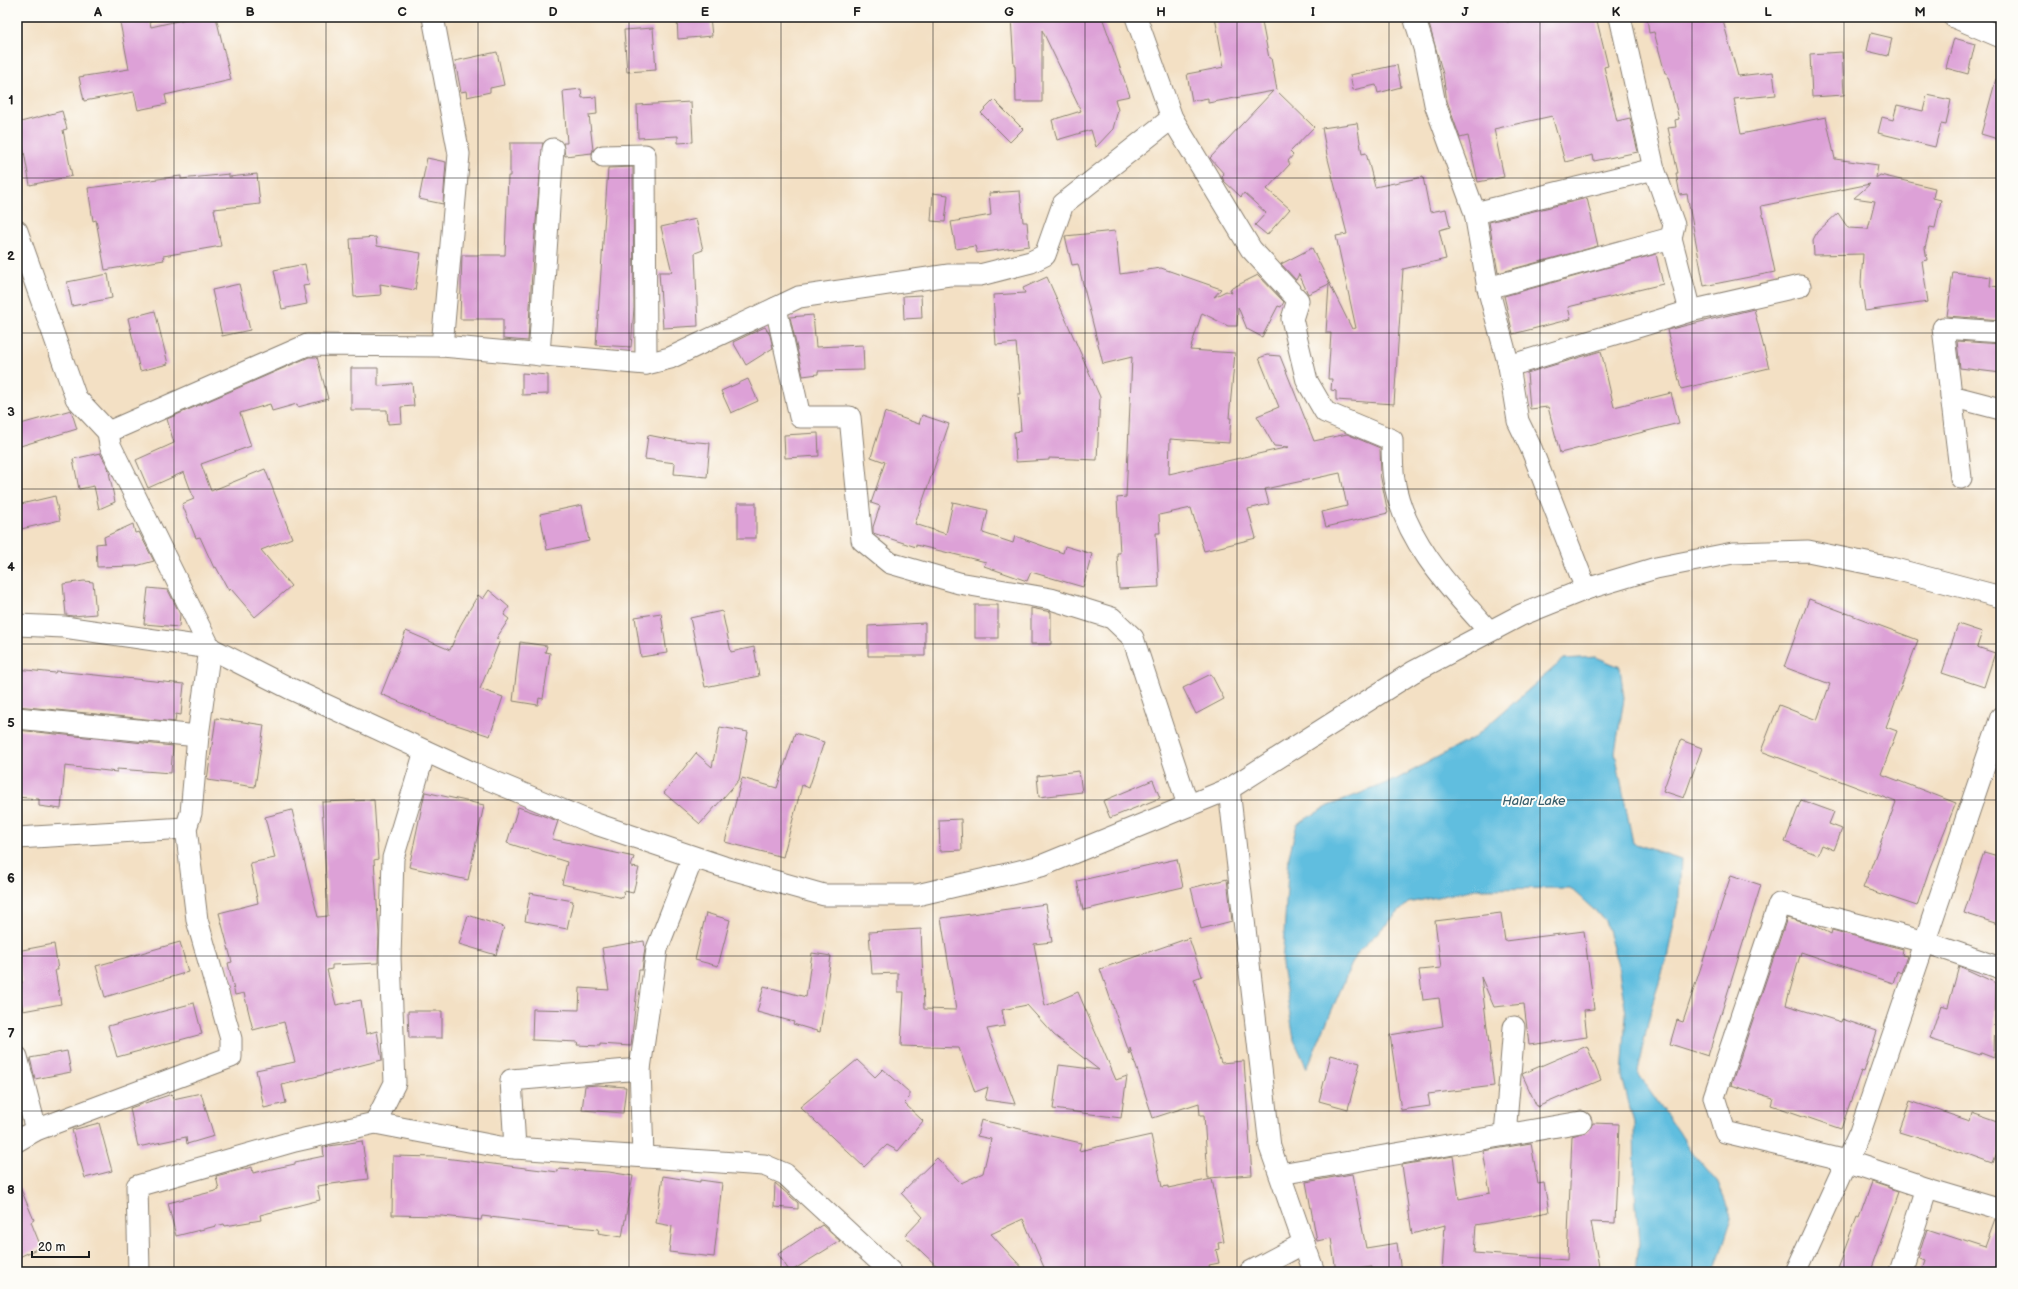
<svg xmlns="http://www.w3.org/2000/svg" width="2018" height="1289" font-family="'Balsamiq Sans',sans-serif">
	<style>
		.water { fill: #61bedf; stroke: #3e6d7e }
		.building { fill: #dda1d7 }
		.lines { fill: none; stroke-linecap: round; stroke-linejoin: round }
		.minor-casing { stroke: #887e70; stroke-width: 23 }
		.minor { stroke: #fff; stroke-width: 21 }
		.grid { fill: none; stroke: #1c1c1c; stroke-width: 1; stroke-opacity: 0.55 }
		.labels { text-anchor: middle; stroke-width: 4; stroke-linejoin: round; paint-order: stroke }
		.water-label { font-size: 13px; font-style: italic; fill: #385d6a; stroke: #fdfcf7 }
		.neatline { fill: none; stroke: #1c1c1c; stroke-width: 1.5 }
		.grid-label { font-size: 13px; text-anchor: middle; font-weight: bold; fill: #1c1c1c }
	</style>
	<rect width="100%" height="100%" fill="#fdfcf7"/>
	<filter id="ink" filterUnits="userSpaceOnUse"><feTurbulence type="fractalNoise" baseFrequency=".025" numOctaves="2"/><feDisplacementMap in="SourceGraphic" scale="8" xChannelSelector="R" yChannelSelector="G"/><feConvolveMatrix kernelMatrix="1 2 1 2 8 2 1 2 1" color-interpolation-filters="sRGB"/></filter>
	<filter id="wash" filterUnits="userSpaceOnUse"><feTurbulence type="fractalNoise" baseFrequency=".012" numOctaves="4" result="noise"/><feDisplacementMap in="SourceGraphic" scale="16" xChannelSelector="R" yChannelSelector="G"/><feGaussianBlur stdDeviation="0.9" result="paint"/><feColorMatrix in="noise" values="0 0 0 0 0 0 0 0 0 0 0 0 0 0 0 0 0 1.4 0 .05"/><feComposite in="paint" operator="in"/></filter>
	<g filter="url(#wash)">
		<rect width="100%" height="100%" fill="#f3e0c4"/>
		<polygon class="water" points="1596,657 1620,667 1624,699 1615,752 1633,843 1681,859 1679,898 1667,958 1652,1005 1637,1072 1694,1154 1717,1181 1732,1218 1714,1272 1636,1272 1639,1243 1635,1191 1634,1123 1622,1077 1626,1013 1618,966 1605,920 1570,888 1476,889 1408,903 1356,954 1307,1068 1294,1040 1282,965 1289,856 1297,824 1328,806 1397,779 1473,738 1564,659"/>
		<g id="blocks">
			<g class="building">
				<polygon points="119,17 149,17 151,27 195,17 216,17 231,80 165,95 167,104 138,110 134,92 84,101 79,77 129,69"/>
				<polygon points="677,17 710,17 712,36 678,39"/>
				<polygon points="1011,17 1102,17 1130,96 1115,99 1118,110 1113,129 1096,147 1091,130 1057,140 1052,120 1081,111 1042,30 1042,102 1016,102 1015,66 1014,66"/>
				<polygon points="1215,17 1261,17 1269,58 1271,58 1277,90 1276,90 1314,127 1290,152 1293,155 1288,161 1290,164 1267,189 1290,209 1267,235 1255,225 1266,213 1244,193 1241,197 1224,181 1222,177 1224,174 1210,158 1273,91 1208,103 1208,98 1192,101 1187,74 1224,67"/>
				<polygon points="1427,17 1506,17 1507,22 1530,17 1596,17 1608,66 1604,67 1617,121 1630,118 1638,152 1594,161 1593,155 1565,162 1552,116 1494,129 1504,177 1478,182 1468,136 1460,138 1447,101 1443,74"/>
				<polygon points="1647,17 1722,17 1738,76 1773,72 1776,95 1734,99 1741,134 1826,117 1835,159 1878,165 1876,178 1880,175 1935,188 1933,198 1941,200 1935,228 1930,227 1925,248 1927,260 1922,261 1928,302 1865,311 1861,283 1863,254 1814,255 1813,240 1817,232 1838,213 1848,228 1868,229 1875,201 1854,198 1870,184 1761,206 1775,272 1704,286 1687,194 1680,195 1676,173 1678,173 1668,128 1676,127 1675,120 1679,119 1667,73 1665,73 1654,32 1649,33"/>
				<polygon points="653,28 656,70 627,72 624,30"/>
				<polygon points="1871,33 1892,38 1888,56 1867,51"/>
				<polygon points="1954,38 1975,44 1968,74 1946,68"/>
				<polygon points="497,52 504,85 490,88 490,92 467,97 466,91 461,92 455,61"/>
				<polygon points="1842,52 1844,95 1812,97 1810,54"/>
				<polygon points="1397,65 1401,87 1378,93 1376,85 1353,90 1350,75"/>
				<polygon points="1996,79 2001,79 2001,140 1981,134"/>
				<polygon points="581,89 582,98 596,97 597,114 589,115 593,150 592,153 565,156 563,143 567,143 563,91"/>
				<polygon points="1927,95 1951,100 1946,125 1941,124 1935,147 1878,133 1882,117 1893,120 1897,105 1923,111"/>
				<polygon points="994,100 1023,129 1010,142 981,113"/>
				<polygon points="691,102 693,142 678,143 678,136 638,138 637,105"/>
				<polygon points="62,111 67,129 63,130 72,176 30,185 22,141 17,142 17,123"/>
				<polygon points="1357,123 1362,154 1366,153 1375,187 1423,177 1430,212 1446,209 1450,227 1439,230 1446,259 1403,269 1394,404 1336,400 1336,391 1331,390 1332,379 1328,379 1331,333 1326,333 1329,284 1308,294 1299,274 1296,280 1281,264 1312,248 1352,329 1356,328 1336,236 1347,234 1327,155 1322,128"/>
				<polygon points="510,143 543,143 533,255 528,341 503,339 503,319 460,319 462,255 505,255 508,176 510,176"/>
				<polygon points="427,158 446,162 443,204 419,199"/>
				<polygon points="633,167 634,308 631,347 596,345 608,168"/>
				<polygon points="229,174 229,177 257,174 260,204 214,209 221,246 163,256 164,260 105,270 96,220 93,221 88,188 181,176 181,179"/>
				<polygon points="1020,191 1023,222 1027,222 1029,246 977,253 975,246 956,249 951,222 991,215 989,193"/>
				<polygon points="933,193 948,195 945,222 931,221"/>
				<polygon points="1587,198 1598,246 1498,273 1489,222"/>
				<polygon points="696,219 703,250 695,253 698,326 663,328 659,272 672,272 661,227"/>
				<polygon points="1115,231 1120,274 1161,268 1221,289 1214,297 1226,291 1232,293 1230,289 1258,275 1284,302 1281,307 1278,306 1262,337 1247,329 1238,307 1237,326 1228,326 1202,313 1190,350 1235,353 1229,418 1231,418 1229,443 1170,439 1169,474 1289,447 1274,446 1257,416 1279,407 1259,358 1267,355 1280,356 1314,441 1347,434 1380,448 1381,474 1380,474 1388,513 1326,527 1322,512 1347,506 1340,473 1265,489 1269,504 1248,509 1256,538 1204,551 1191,508 1159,515 1160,533 1156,533 1159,587 1119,589 1117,553 1120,553 1117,498 1126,497 1132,357 1103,364 1078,264 1072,265 1065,236"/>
				<polygon points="376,237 377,246 421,253 415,290 380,284 381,295 354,297 350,239"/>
				<polygon points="1656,254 1663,284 1568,307 1571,319 1513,334 1504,296"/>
				<polygon points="305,264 309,285 303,286 307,304 282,309 274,270"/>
				<polygon points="1953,272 1991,277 1990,286 2001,287 2001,320 1947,316"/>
				<polygon points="108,274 112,298 72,306 67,282"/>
				<polygon points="1047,277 1100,397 1097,460 1049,458 1049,460 1016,462 1014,432 1021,431 1018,394 1021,394 1016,343 996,345 993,295 1025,293 1023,288"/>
				<polygon points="239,284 250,330 222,336 212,290"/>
				<polygon points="921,295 922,318 904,319 903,296"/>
				<polygon points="1754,309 1769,368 1681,389 1667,330"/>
				<polygon points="155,311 168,364 140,371 128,318"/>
				<polygon points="813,315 816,347 863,345 864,370 818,371 818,374 803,376 790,317"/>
				<polygon points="765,327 770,335 773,348 746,365 733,342"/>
				<polygon points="1957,341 2001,344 2001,373 1960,368"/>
				<polygon points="1601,351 1614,407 1671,393 1679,423 1560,453 1548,407 1530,409 1527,373"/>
				<polygon points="309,357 317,357 328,399 298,407 297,404 272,411 270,404 240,413 251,446 201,464 211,491 265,469 292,538 261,550 291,586 255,617 231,589 229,591 216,567 214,568 200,537 196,538 182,504 194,499 184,472 148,488 136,460 174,443 167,419"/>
				<polygon points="351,368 378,368 378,386 412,383 414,406 401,407 402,423 388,424 387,410 351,410"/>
				<polygon points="522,373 548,375 548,394 522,395"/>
				<polygon points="748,379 758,401 731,413 721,391"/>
				<polygon points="71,410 77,429 17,447 17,425"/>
				<polygon points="885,412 919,424 922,415 949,424 915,524 946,534 953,502 988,510 983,533 1013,543 1015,536 1063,553 1065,546 1092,554 1083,587 1031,572 1027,581 984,566 986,562 916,545 916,547 873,533 873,527 880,506 871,503 885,462 871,457"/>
				<polygon points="818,433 819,456 785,458 784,435"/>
				<polygon points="648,435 673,440 710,443 707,477 674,474 675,463 645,459"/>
				<polygon points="100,453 108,467 115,502 99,509 94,486 79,489 73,459"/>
				<polygon points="55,496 60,520 17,530 17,505"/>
				<rect x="738" y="503" width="18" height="35"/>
				<polygon points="582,505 589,541 547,550 540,514"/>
				<polygon points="133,524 135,533 139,532 154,561 136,566 97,567 96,544 105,543 104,537"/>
				<polygon points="84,581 93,582 96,614 73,616 66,615 63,584"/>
				<polygon points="148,588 168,590 180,614 179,627 144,624"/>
				<polygon points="489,590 509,607 504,615 509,619 496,639 500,640 480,689 503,697 490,736 429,716 430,715 381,694 406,631 450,650 460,626 478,595 483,599"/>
				<polygon points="1809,599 1918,640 1886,727 1897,731 1881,774 1956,803 1930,867 1917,906 1863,888 1896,802 1761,751 1779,705 1817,720 1830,684 1784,667"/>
				<rect x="975" y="605" width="23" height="33"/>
				<polygon points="1031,608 1051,612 1051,644 1031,644"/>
				<polygon points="722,611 731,652 754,647 759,676 705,687 690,618"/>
				<polygon points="661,613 667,653 641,657 635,617"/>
				<polygon points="925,623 925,656 868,656 868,626"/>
				<polygon points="1958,624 1982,632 1977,647 1995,653 1984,687 1942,673"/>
				<polygon points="520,642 547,646 545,652 550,653 543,699 539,698 538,705 513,701"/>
				<polygon points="17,669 55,673 56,671 184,684 181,715 176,714 175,722 17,706"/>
				<polygon points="1211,674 1224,699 1196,714 1183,688"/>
				<polygon points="216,718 264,725 255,787 207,780"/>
				<polygon points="720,727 748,732 739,780 700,824 664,793 696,753 712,767"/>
				<polygon points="17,730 173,746 171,773 117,769 117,772 65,766 61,809 39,806 39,799 17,797"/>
				<polygon points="795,733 824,742 809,788 802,785 783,857 725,842 742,778 777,788"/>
				<polygon points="1681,740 1702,748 1684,798 1663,791"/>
				<polygon points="1079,771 1082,792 1039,797 1037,776"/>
				<polygon points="1153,780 1160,798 1110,818 1103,801"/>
				<polygon points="425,792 484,805 468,880 409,867"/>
				<polygon points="374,800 378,859 374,860 379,933 378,963 332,965 332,969 327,970 336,1005 361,1000 366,1034 377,1031 382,1060 282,1085 286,1103 264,1108 256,1070 295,1062 284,1022 253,1030 244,993 235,995 228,963 232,962 219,913 258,903 250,863 275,858 265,817 292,810 318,917 328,916 322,802"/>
				<polygon points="1801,800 1834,812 1829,824 1842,829 1834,850 1822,845 1818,855 1785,842"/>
				<polygon points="518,807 558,821 552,839 634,857 631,867 639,868 633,893 624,891 623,898 562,884 567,862 507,843"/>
				<polygon points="961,819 962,850 940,851 939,820"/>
				<polygon points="1984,852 2001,857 2001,925 1964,913"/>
				<polygon points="1177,859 1183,887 1083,910 1077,881"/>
				<polygon points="1731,875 1761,885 1708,1056 1670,1044 1677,1020 1683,1022"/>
				<polygon points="1227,879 1232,921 1201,929 1191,888"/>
				<polygon points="530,893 573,901 567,929 525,921"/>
				<polygon points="1046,904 1052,942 1034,944 1045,1006 1078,992 1116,1080 1127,1076 1121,1118 1053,1109 1059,1065 1099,1070 1054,1035 1027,1005 1002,1010 1005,1026 987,1029 1015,1104 985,1100 988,1087 975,1092 959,1048 901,1046 904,992 898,992 898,973 872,974 869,932 921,929 924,1009 956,1010 941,918"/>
				<polygon points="706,913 730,920 718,966 695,960"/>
				<polygon points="1501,913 1505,941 1584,931 1594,1009 1584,1010 1587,1037 1529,1045 1524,1004 1494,1007 1481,977 1494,1086 1428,1094 1430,1106 1401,1110 1390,1035 1443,1026 1439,998 1423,1000 1419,970 1441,968 1435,921"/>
				<polygon points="468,915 504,927 496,955 459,944"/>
				<polygon points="1787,918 1816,926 1831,934 1832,930 1903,949 1902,955 1907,956 1901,973 1897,971 1893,983 1801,952 1786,1005 1841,1022 1842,1019 1877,1031 1864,1072 1861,1071 1841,1129 1771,1105 1773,1098 1731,1085"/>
				<polygon points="1189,938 1202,976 1194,979 1221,1063 1244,1061 1252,1175 1208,1178 1204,1115 1200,1115 1199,1103 1153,1118 1130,1048 1130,1055 1100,969"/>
				<polygon points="644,941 645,948 642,970 639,970 631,1046 600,1044 600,1046 577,1045 578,1042 532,1040 533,1009 579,1010 580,988 609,990 602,948"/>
				<polygon points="180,942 188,972 105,997 96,966"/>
				<polygon points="54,944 58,970 55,970 61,1004 23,1011 18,983 22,983 17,951"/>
				<polygon points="812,953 831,956 820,1032 793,1024 794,1022 757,1012 764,986 806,997"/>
				<polygon points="1959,966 1996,983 1994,1058 1981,1053 1980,1055 1930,1039 1941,1005 1948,1007"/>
				<polygon points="194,1003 202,1034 117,1057 108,1026"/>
				<polygon points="408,1011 442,1011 442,1038 409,1038"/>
				<polygon points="1587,1046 1601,1080 1537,1107 1522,1074"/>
				<polygon points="67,1051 71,1072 35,1079 30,1058"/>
				<polygon points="1331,1055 1360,1063 1348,1109 1319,1101"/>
				<polygon points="857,1060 875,1077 883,1069 909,1092 909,1098 904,1103 923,1121 898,1151 887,1145 864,1167 800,1107"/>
				<polygon points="598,1085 626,1087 623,1113 582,1110 585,1086"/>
				<polygon points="201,1093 214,1136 187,1144 186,1137 138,1147 130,1108 172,1094 173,1099"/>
				<polygon points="1910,1101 1970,1121 1972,1113 2001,1123 2001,1143 1993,1164 1938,1144 1899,1132"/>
				<polygon points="981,1120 1081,1143 1079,1151 1151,1135 1162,1187 1168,1186 1168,1188 1212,1179 1224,1242 1218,1243 1219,1249 1216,1250 1219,1263 1209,1265 1210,1269 1196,1272 1046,1272 1023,1219 991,1234 1026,1272 943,1272 905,1236 923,1217 901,1193 937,1158 961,1183 983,1173 991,1139 977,1136"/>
				<polygon points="99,1123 112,1171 85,1178 72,1130"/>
				<polygon points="1593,1123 1619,1124 1615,1223 1591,1222 1600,1272 1442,1272 1445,1225 1412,1234 1402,1165 1453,1156 1459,1199 1490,1193 1483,1151 1531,1143 1538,1184 1544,1183 1549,1212 1476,1225 1474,1253 1567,1260 1572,1136 1588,1131"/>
				<polygon points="362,1141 368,1179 317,1186 320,1200 260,1215 261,1220 225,1226 224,1224 176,1236 168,1203 219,1190 216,1176 252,1167 253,1173 295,1164 295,1162 324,1156 323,1147"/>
				<polygon points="393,1156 436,1157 558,1172 558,1169 609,1172 633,1176 622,1237 598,1233 599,1229 554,1225 482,1216 481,1220 442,1216 392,1215"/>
				<polygon points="1352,1174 1366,1248 1397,1243 1401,1272 1372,1272 1372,1267 1336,1272 1331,1238 1317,1241 1306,1182"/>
				<polygon points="663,1176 700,1182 700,1180 722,1183 714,1257 669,1252 672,1226 656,1223"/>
				<polygon points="17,1180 34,1220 31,1222 41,1247 17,1258"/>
				<polygon points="1872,1182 1899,1191 1870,1272 1836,1272 1857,1217 1859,1218"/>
				<polygon points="775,1183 798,1203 798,1209 774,1207"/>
				<polygon points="1996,1221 2001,1222 2001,1272 1919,1272 1923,1260 1918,1258 1927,1229 1986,1248"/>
				<polygon points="822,1225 840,1241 790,1272 778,1254"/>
			</g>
		</g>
	</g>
	<g filter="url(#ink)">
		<use href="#blocks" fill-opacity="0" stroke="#887e70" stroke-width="1"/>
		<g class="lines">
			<g class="minor-casing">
				<g id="minor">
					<polyline points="433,17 459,154 442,346"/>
					<path d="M1136 17 1172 118 1251 249 1298 300 1292 319 1307 381 1325 412 1392 440C1392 453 1392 467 1394 480 1404 540 1450 588 1489 631"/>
					<polyline points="1414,17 1424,48 1435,104 1475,213 1488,288 1509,366 1518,421 1531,448 1586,589"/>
					<polyline points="1620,17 1654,169 1674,225 1671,238 1690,311"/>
					<polyline points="1954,17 2001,37"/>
					<polyline points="603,156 645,155 646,364"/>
					<polyline points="1475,213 1654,169"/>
					<polyline points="17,231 76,398 108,432 110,445 210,648 198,736 191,813 186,828 197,920 231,1039 231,1057 36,1130 17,1141"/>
					<polyline points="1488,288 1671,238"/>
					<polyline points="776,308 800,417 850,417 862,540 890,563 959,583 1051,599 1112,618 1133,638 1188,805"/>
					<polyline points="539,355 553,149"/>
					<polyline points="1509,366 1690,311 1800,286"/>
					<polyline points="1951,396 2001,409"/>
					<polyline points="108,432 307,345 442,346 646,364 670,358 799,297 949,275 980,275 1031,262 1045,255 1063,204 1172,118"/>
					<polyline points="1961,478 1943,328 2001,332"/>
					<polyline points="17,625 64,627 210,648 289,688 471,772 593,823 724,867 824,895 917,895 1041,866 1229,789 1413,672 1521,615 1586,589 1656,568 1733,553 1808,551 1891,568 2001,597"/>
					<polyline points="17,718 198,736"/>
					<polyline points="1229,789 1270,1147 1314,1272"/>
					<polyline points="17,838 186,828"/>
					<polyline points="2001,968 1925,942 1779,904 1714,1097 1725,1132 1846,1161 1927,1188 2001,1210"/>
					<polyline points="17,1057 36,1130"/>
					<polyline points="375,1123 395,1083 390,958 393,858 425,751"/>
					<polyline points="1505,1135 1514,1027"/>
					<polyline points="515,1148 511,1080 640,1069"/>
					<polyline points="643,1156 640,1069 657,949 693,857"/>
					<polyline points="1280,1174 1581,1122"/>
					<polyline points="139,1272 137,1186 295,1141 375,1123 500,1147 764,1165 785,1174 891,1272"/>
					<polyline points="1250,1272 1304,1243"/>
					<polyline points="1796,1272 1860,1132 2001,717"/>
					<polyline points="1900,1272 1927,1188"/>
				</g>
			</g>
			<use href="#minor" class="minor"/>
		</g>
	</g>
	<path class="grid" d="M174 17V1272M326 17V1272M478 17V1272M629 17V1272M781 17V1272M933 17V1272M1085 17V1272M1237 17V1272M1389 17V1272M1540 17V1272M1692 17V1272M1844 17V1272M17 178H2001M17 333H2001M17 489H2001M17 644H2001M17 800H2001M17 956H2001M17 1111H2001"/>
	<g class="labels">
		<g class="water-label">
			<text x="1534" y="805">Halar Lake</text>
		</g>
	</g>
	<rect width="2018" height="1289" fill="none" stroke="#fdfcf7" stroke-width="44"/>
	<path d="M32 1251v6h57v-6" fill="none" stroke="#1c1c1c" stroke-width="2"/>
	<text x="38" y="1251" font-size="12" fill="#1c1c1c" stroke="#fdfcf7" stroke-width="3" paint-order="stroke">20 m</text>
	<rect x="22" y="22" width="1974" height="1245" class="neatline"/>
	<g class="grid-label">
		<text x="98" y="16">A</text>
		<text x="250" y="16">B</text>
		<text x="402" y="16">C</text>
		<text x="553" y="16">D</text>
		<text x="705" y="16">E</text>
		<text x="857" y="16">F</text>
		<text x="1009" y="16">G</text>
		<text x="1161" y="16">H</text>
		<text x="1313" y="16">I</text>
		<text x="1465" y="16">J</text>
		<text x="1616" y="16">K</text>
		<text x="1768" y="16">L</text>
		<text x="1920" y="16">M</text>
		<text x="11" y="104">1</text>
		<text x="11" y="260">2</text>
		<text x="11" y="416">3</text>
		<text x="11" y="571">4</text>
		<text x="11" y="727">5</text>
		<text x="11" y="882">6</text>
		<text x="11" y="1038">7</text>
		<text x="11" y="1194">8</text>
	</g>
</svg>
